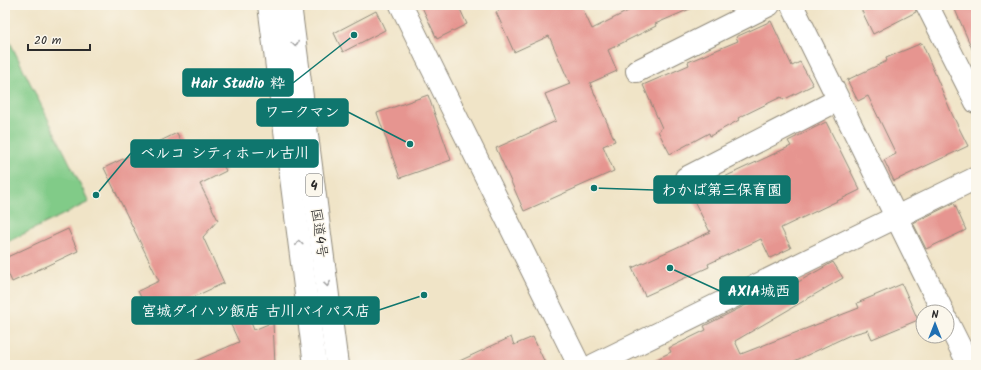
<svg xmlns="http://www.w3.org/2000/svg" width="981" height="370" font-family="Kalam,'Klee One',sans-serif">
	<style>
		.green { fill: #81cb88; stroke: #567b5a }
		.building { fill: #e69590 }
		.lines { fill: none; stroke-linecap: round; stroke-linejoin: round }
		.minor-casing { stroke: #8e8879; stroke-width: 24 }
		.highway-casing { stroke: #8e8879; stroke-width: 24 }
		.minor { stroke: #fff; stroke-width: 22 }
		.highway { stroke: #fff; stroke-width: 22 }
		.oneway { stroke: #a0a0a0 }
		.labels { text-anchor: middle; stroke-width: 3; stroke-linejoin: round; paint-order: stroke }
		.shield { fill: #fbf7ec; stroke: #696865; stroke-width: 1 }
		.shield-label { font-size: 13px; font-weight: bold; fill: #2b2b2b }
		.street-label { font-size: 14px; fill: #2b2b2b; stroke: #fbf7ec }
		.leader { fill: none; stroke: #0f766e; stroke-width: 1.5 }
		.callout-dot { fill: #0f766e; stroke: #fbf7ec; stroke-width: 1.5 }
		.callout { fill: #0f766e; stroke: #0f766e; stroke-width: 1.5 }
		.callout-label { font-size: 15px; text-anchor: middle; font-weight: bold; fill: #fff }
	</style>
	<rect width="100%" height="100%" fill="#fbf7ec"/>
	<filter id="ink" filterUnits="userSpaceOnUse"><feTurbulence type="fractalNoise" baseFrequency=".025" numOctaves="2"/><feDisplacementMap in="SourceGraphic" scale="8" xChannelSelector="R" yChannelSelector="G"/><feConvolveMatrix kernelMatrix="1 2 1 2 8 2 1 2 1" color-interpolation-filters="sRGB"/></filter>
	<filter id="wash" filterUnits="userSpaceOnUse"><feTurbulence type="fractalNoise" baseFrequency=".012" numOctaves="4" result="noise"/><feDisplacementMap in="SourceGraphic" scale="16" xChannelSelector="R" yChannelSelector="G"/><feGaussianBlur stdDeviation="0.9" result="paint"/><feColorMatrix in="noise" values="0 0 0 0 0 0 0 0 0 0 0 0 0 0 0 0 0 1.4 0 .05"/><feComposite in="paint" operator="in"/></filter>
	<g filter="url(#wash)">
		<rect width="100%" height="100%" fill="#f0e4c7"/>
		<polygon class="green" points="5,32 89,202 5,243"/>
		<g id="blocks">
			<g class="building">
				<polygon points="421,5 458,5 467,24 437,39"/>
				<polygon points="511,5 581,5 592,29 640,5 699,5 655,24 656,26 608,50 617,71 590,83 615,141 603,146 614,171 524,211 496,148 556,121 545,94 570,84 549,36 514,52 496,12"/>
				<polygon points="859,5 915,5 916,12 873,34"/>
				<polygon points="953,5 976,5 976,58"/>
				<polygon points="376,11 385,30 343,52 334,33"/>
				<polygon points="771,21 792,66 800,62 813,85 783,100 781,97 738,118 739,120 710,136 709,133 670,154 658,131 662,128 643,85 689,65 688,62 738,41 736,37"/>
				<polygon points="922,43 952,114 968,146 894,181 884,160 896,154 868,96 858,101 847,80 887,61 886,58"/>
				<polygon points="428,95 451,160 400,178 377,113"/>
				<polygon points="826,122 860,190 781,228 791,248 770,258 761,239 708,264 709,267 645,296 632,268 710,232 690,193 791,146 788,141"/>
				<polygon points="177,133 189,158 214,145 226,171 200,184 218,220 203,237 224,283 150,317 138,291 159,281 104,168"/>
				<polygon points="954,203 966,230 926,249 913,223"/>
				<polygon points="68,229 78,251 12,282 5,266 5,258"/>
				<polygon points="833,262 843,278 735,341 741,354 859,308 857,303 902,284 918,320 872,339 868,330 850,335 786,365 645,365 671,352 669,348 706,330 704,326 792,282 793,285"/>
				<polygon points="248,315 254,330 273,322 275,365 186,365 239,342 230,323"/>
				<polygon points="511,337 514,345 533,337 546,365 451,365"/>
			</g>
		</g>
	</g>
	<g filter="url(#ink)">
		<use href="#blocks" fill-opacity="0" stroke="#8e8879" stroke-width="1"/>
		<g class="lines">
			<g class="minor-casing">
				<g id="minor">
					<polyline points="401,5 579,365"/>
					<polyline points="792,5 943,312"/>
					<polyline points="927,5 976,102"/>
					<polyline points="637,71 769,5"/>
					<polyline points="686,178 838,100"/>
					<polyline points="947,321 969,365"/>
					<polyline points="594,365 976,178"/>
				</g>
			</g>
			<g class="highway-casing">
				<g id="highway">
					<polyline points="269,5 315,365"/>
					<polyline points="290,5 337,365"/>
				</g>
			</g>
			<use href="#minor" class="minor"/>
			<use href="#highway" class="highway"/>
		</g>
		<defs><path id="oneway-chevron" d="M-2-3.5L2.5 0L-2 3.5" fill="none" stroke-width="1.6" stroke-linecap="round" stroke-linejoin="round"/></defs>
		<g class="oneway">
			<use href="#oneway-chevron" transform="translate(295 44) rotate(82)"/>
			<use href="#oneway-chevron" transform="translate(299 243) rotate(-97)"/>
			<use href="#oneway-chevron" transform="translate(327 284) rotate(82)"/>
		</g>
	</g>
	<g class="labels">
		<rect class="shield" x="306" y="174" width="16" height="22" rx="3"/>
		<g class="shield-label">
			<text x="314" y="190">4</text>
		</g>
		<g class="street-label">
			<text transform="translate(320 233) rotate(82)" y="5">国道4号</text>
		</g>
	</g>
	<path class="leader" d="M354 35L293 83M410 144L348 112M96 195L131 153M594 188L654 190M670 268L720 291M424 295L379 310"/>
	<g class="callout-dot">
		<circle cx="354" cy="35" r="4"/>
		<circle cx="410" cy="144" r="4"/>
		<circle cx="96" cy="195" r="4"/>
		<circle cx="594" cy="188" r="4"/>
		<circle cx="670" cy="268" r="4"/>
		<circle cx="424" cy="295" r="4"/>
	</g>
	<g class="callout">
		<rect x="183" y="69" width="110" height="27" rx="4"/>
		<rect x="257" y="99" width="91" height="27" rx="4"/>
		<rect x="131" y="140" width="187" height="27" rx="4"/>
		<rect x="654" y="176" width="136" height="27" rx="4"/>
		<rect x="720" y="277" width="78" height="27" rx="4"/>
		<rect x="132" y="297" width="247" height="27" rx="4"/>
	</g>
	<g class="callout-label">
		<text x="238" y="88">Hair Studio 粋</text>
		<text x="302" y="117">ワークマン</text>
		<text x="225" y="158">ベルコ シティホール古川</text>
		<text x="722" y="195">わかば第三保育園</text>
		<text x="759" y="296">AXIA城西</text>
		<text x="256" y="316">宮城ダイハツ飯店 古川バイパス店</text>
	</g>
	<rect width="981" height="370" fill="none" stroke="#fbf7ec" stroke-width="20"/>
	<g transform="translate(935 324)"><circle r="19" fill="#fbf7ec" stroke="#a8a59f"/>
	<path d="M0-3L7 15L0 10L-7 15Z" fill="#1f6fb2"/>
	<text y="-6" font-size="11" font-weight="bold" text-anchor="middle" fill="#2b2b2b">N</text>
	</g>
	<path d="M28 44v6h62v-6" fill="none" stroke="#2b2b2b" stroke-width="2"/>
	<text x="34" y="44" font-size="12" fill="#2b2b2b" stroke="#fbf7ec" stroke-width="3" paint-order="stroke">20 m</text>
</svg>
